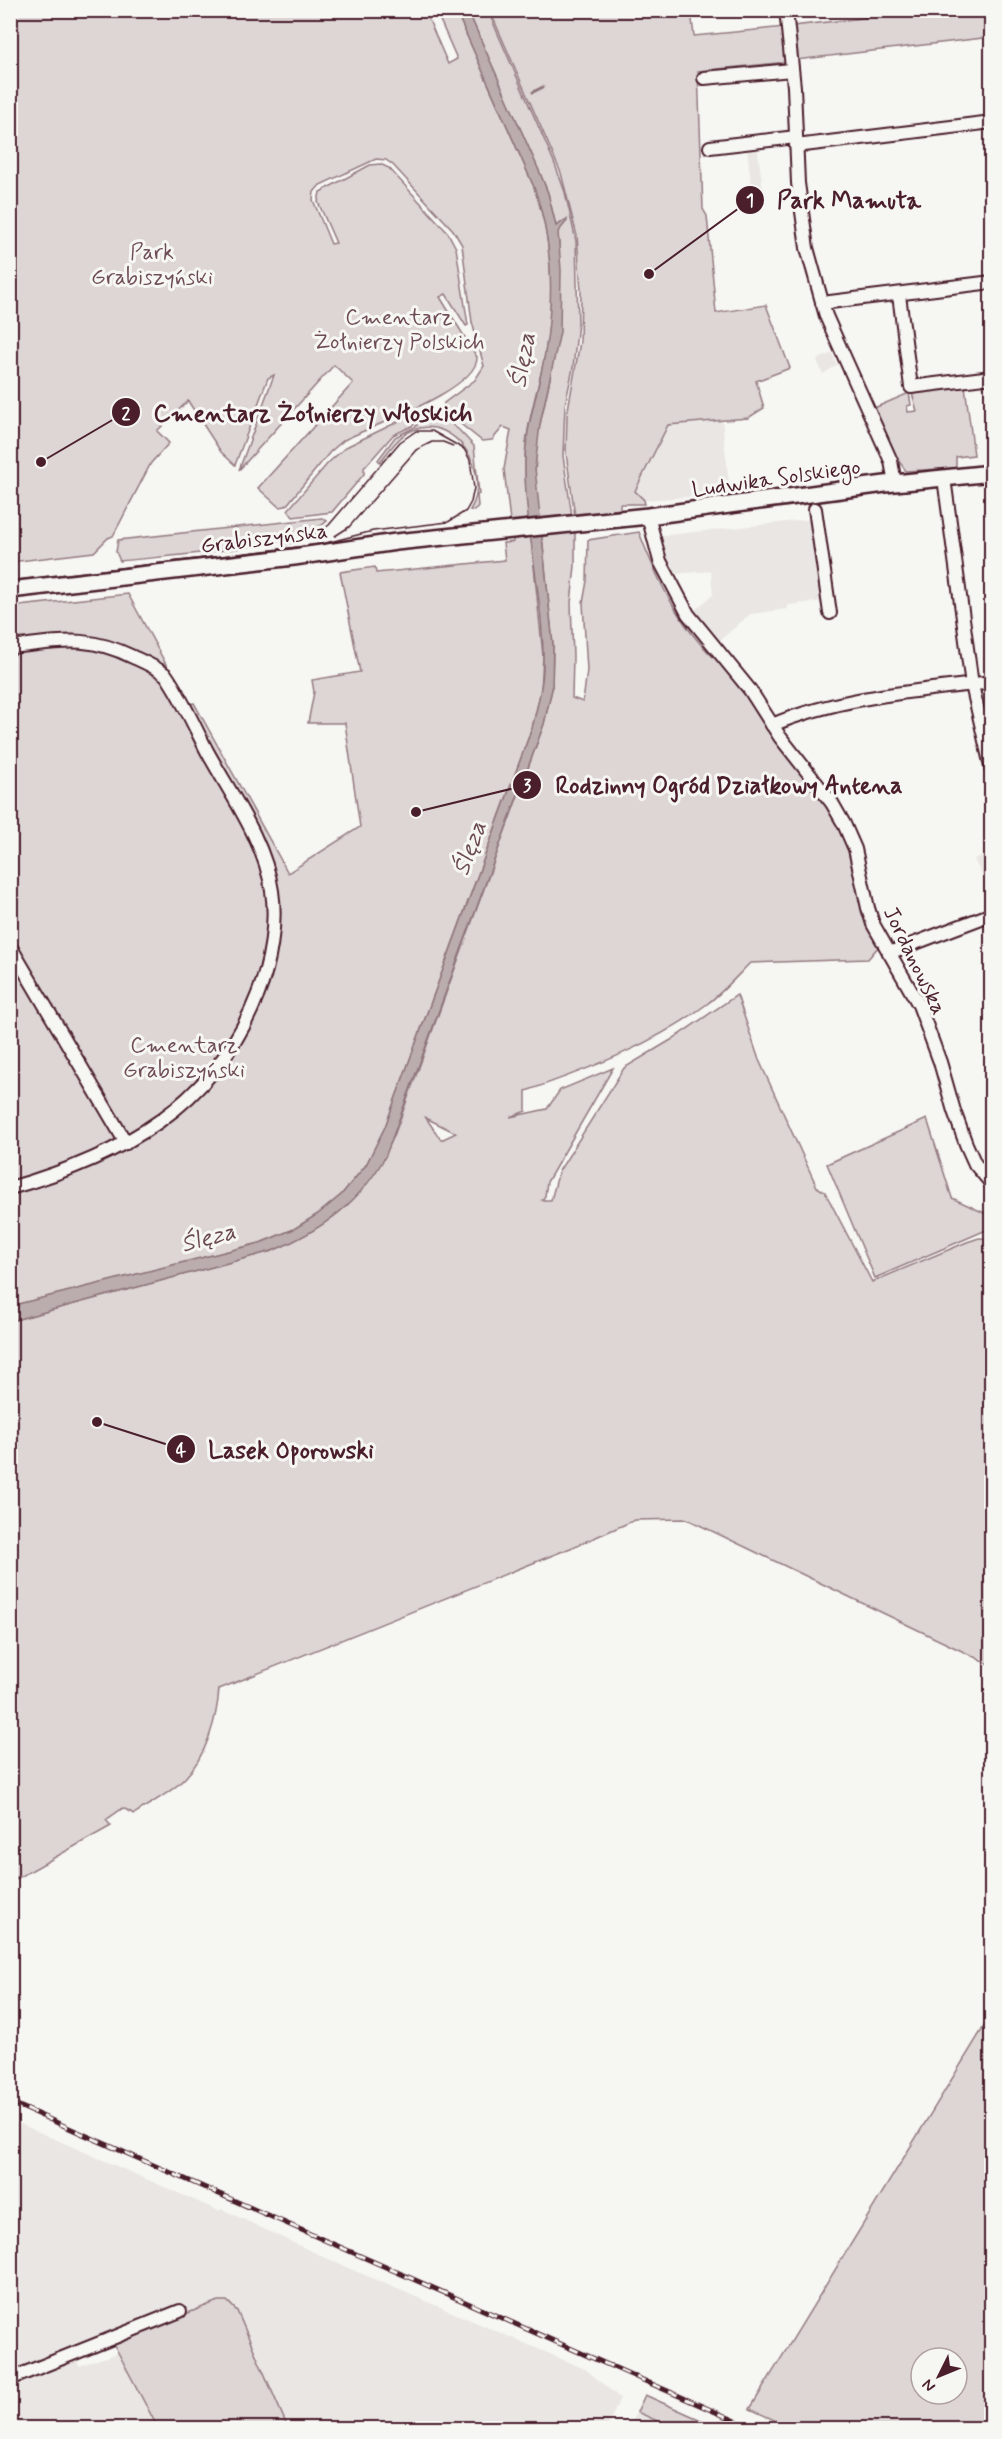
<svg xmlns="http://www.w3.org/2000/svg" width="1002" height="2439" font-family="Mynerve,sans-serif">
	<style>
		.built { fill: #e9e6e3 }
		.green { fill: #ddd6d5; stroke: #947a80; stroke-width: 1.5; fill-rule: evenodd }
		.water { fill: #bbadae; stroke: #8e747a; stroke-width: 1.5 }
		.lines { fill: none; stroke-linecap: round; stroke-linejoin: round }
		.stream { stroke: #8e747a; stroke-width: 3 }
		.minor-casing { stroke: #4a1f2b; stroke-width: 16 }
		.major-casing { stroke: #4a1f2b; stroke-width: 20 }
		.minor { stroke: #f6f6f2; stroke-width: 12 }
		.major { stroke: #f6f6f2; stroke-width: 15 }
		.tram { stroke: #4a1f2b; stroke-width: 1.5 }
		.rail-casing { stroke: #4a1f2b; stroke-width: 5 }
		.rail { stroke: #f6f6f2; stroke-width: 3; stroke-dasharray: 9; stroke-linecap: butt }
		.labels { text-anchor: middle; stroke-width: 6; stroke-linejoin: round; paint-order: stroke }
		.park-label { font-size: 22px; fill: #6f4d56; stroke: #f6f6f2 }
		.street-label { font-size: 22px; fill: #4a1f2b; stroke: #f6f6f2 }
		.water-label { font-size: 24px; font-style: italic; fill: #6c4a52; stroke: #f6f6f2 }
		.leader { fill: none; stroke: #4a1f2b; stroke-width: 2 }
		.callout-dot { fill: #4a1f2b; stroke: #f6f6f2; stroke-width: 2 }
		.mark-label { font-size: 18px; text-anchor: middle; font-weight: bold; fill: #fff }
		.callout-label { font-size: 24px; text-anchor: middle; font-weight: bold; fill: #4a1f2b; stroke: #f6f6f2; stroke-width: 6; stroke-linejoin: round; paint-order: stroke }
	</style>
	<rect width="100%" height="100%" fill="#f6f6f2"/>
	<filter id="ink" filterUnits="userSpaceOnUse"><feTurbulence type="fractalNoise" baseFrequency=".0167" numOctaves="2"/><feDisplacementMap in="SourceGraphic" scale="12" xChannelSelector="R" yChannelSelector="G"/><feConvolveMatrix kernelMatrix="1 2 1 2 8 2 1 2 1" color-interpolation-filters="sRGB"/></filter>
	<g filter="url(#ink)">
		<g class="built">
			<polygon points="757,145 764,197 753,200 747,147"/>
			<polygon points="832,353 837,365 823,374 817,360"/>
			<polygon points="722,420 730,494 644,500 636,493 635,491 668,425"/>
			<polygon points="814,519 824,601 787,605 787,609 750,614 718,642 694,611 713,595 711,571 673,574 659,536"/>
			<polygon points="991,853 992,853 991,894 974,859"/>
			<polygon points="11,2120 219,2211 221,2209 341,2265 585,2369 620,2398 607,2428 288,2428 237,2311 218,2301 183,2316 77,2347 11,2372"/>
			<polygon points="118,2353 158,2428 11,2428 11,2384 76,2359 79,2366"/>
			<polygon points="637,2412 673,2428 629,2428"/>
		</g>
		<g class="green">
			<path d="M10 11H425L448 64 457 59 436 11H456L534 187C553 240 555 299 545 354 540 384 529 413 526 444 523 470 527 496 529 522L518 523 510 521 504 469 511 430 503 427 492 440 482 441 443 410 444 403 475 380 484 366 472 322 462 245 453 230 393 165 386 160 376 159 320 185 314 192 313 200 331 244 336 243 318 202 320 192 370 165 380 164 389 168 448 233 456 248 468 325 466 326 446 294 440 297 477 357C479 389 371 426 344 440L330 452 286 506 279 507 258 488 353 383 334 365 239 470 274 375 268 378 235 465 221 452 188 401 157 431 169 443 151 463 113 536 108 538 94 552 11 562Z"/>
			<polygon points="468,11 488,11 554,162 565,192 576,241 578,323 573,368 565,405 563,456 572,516 540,520 535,484 536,443 551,374 559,243 557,231 567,219 556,226 548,193 540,173"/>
			<polygon points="490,11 691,11 694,36 785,27 788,62 698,71 703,209 707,216 716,313 766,305 790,368 756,381 764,408 748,418 668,425 635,491 644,500 645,504 620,504 620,509 575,516 566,453 567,415 580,342 581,291 577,236 561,173"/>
			<polygon points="924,11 991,11 991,37 796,60 793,26"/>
			<polygon points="965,386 974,455 956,457 956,468 906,471 895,456 872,409 909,393 911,405 907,406 908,412 917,411 912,393"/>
			<polygon points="428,407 429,410 412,426 393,435 364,468 364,474 332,512 293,517 288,510 328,463 346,447"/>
			<path d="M431 411H434L459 430 474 446 479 494 477 495 478 506 474 511 470 510C493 474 456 414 413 430 399 435 389 451 380 462L378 460 395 437 415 427Z"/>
			<path d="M322 518 327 521C300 549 163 556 120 561L116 552 118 540Z"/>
			<path d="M575 532V566L571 603 573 656 572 698 583 702 587 670 583 603 587 581 588 540 639 532C658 582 684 637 728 669L825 800 846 837 879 946 868 959 750 963C736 977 723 992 707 1004 653 1045 589 1069 526 1091V1111L510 1117 547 1109 560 1090 613 1068 547 1182 545 1196 542 1200H551L559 1171 624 1068 671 1040 737 995 759 1060 817 1187 825 1192 872 1282 967 1242 979 1238 991 1239V1665L687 1519 635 1520 573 1547 219 1689C217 1719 206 1757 184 1779 171 1793 150 1803 134 1814L123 1808 106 1820 111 1826 11 1882V1321L272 1251C331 1226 368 1196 394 1136L544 724 552 689 553 645 542 536ZM426 1118 456 1133 441 1140Z"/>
			<polygon points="531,537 543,656 541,691 532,728 385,1127 366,1165 341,1195 318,1214 294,1229 260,1243 11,1306 10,607 128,594 188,705 194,703 288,873 360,827 345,723 308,723 314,692 312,680 360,672 340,572 375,567 376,573 505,560 503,543 513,542 513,539"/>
			<polygon points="927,1119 952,1198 991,1216 991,1228 875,1278 827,1164"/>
			<path d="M991 2015V2428H792L750 2409ZM921 2358H957V2394H921Z"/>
			<polygon points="218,2301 227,2301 237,2311 288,2428 158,2428 113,2343"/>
			<polygon points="645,2395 719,2428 682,2428 676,2426 673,2428 637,2412"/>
		</g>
		<path class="water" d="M456 11H468L540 173 548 193 556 226 567 219V221L558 232 561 270 560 332 540 424 535 468 553 645 552 689 544 724 386 1155C361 1202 322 1230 272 1251L11 1321V1306L22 1303 260 1243 294 1229 318 1214 341 1195 366 1165 385 1127 532 728C537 709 542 690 543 670 545 602 524 530 525 461 526 424 539 390 545 353 554 298 553 240 534 187Z"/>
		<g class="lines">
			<polyline class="stream" points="533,92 543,87"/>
			<g class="minor-casing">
				<g id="minor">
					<polyline points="786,10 794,87 798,183 807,248 826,316 891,461 895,483"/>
					<polyline points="704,78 792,70"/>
					<polyline points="796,146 992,122"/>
					<polyline points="710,147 796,137"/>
					<polyline points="899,295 911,387 992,377"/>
					<polyline points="822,303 992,282"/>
					<polyline points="944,478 972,685 992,771"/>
					<polyline points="815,509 830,613"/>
					<polyline points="648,516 660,561 688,614 750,690 780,737 832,803 844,824 855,849 868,908 873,924 919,1005 940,1062 954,1111 966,1144 975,1164 992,1184"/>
					<path d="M10 647C60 642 86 634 133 657 144 662 156 667 166 675 182 698 194 726 207 751 231 795 265 841 272 891 277 923 270 964 258 994 215 1106 120 1157 10 1188"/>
					<path d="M772 725C842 696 917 691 992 682"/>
					<polyline points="10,946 126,1143"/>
					<polyline points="889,953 992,914"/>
					<polyline points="10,2379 180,2311"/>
				</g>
			</g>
			<g class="major-casing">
				<polyline id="major" points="10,590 294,557 396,542 648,516 885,484 992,473"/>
			</g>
			<use href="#minor" class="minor"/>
			<use href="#major" class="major"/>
			<g class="tram">
				<polyline points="335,536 349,527 416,450 432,442 443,442 453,446"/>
				<polyline points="10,581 322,544 373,531 448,522 466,511 471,502 474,488 470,460 464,449 432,431 416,431 400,442 329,525 319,533 287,544"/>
			</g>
			<g class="rail-casing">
				<polyline id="rail" points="10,2102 752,2428"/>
			</g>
			<use href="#rail" class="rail"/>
		</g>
	</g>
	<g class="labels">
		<g class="park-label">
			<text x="152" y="259">Park<tspan x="152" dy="25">Grabiszyński</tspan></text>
			<text x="399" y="324">Cmentarz<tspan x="399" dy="25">Żołnierzy Polskich</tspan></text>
			<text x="184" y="1052">Cmentarz<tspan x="184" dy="25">Grabiszyński</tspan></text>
		</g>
		<g class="street-label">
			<text transform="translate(776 477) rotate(-8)" y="8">Ludwika Solskiego</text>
			<text transform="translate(264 537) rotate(-7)" y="8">Grabiszyńska</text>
			<text transform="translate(916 960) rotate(64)" y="8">Jordanowska</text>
		</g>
		<g class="water-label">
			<text transform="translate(522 360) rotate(-80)" y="8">Ślęza</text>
			<text transform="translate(469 848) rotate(-70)" y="8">Ślęza</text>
			<text transform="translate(208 1237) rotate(-15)" y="8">Ślęza</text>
		</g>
	</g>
	<path class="leader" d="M649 274L750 200M41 462L126 412M416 812L527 785M97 1422L181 1449"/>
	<g class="callout-dot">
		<circle cx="649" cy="274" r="6"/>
		<circle cx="41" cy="462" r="6"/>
		<circle cx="416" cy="812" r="6"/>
		<circle cx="97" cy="1422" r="6"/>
		<circle cx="750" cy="200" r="15"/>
		<circle cx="126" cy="412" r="15"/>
		<circle cx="527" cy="785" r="15"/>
		<circle cx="181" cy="1449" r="15"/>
	</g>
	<g class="mark-label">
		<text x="750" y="206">1</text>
		<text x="126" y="419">2</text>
		<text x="527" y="791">3</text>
		<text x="181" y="1456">4</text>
	</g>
	<g class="callout-label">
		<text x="849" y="208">Park Mamuta</text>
		<text x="313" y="421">Cmentarz Żołnierzy Włoskich</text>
		<text x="729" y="793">Rodzinny Ogród Działkowy Antena</text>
		<text x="291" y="1458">Lasek Oporowski</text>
	</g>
	<rect width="1002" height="2439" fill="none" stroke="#f6f6f2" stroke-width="36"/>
	<rect x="18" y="18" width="966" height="2403" fill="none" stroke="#4a1f2b" stroke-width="2" filter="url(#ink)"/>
	<g transform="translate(939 2376) rotate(227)"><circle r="28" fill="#f6f6f2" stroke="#b1a0a2" stroke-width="1.5"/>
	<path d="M0-4.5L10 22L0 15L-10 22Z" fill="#4a1f2b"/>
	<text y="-9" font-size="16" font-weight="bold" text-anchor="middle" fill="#4a1f2b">N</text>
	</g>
</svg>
